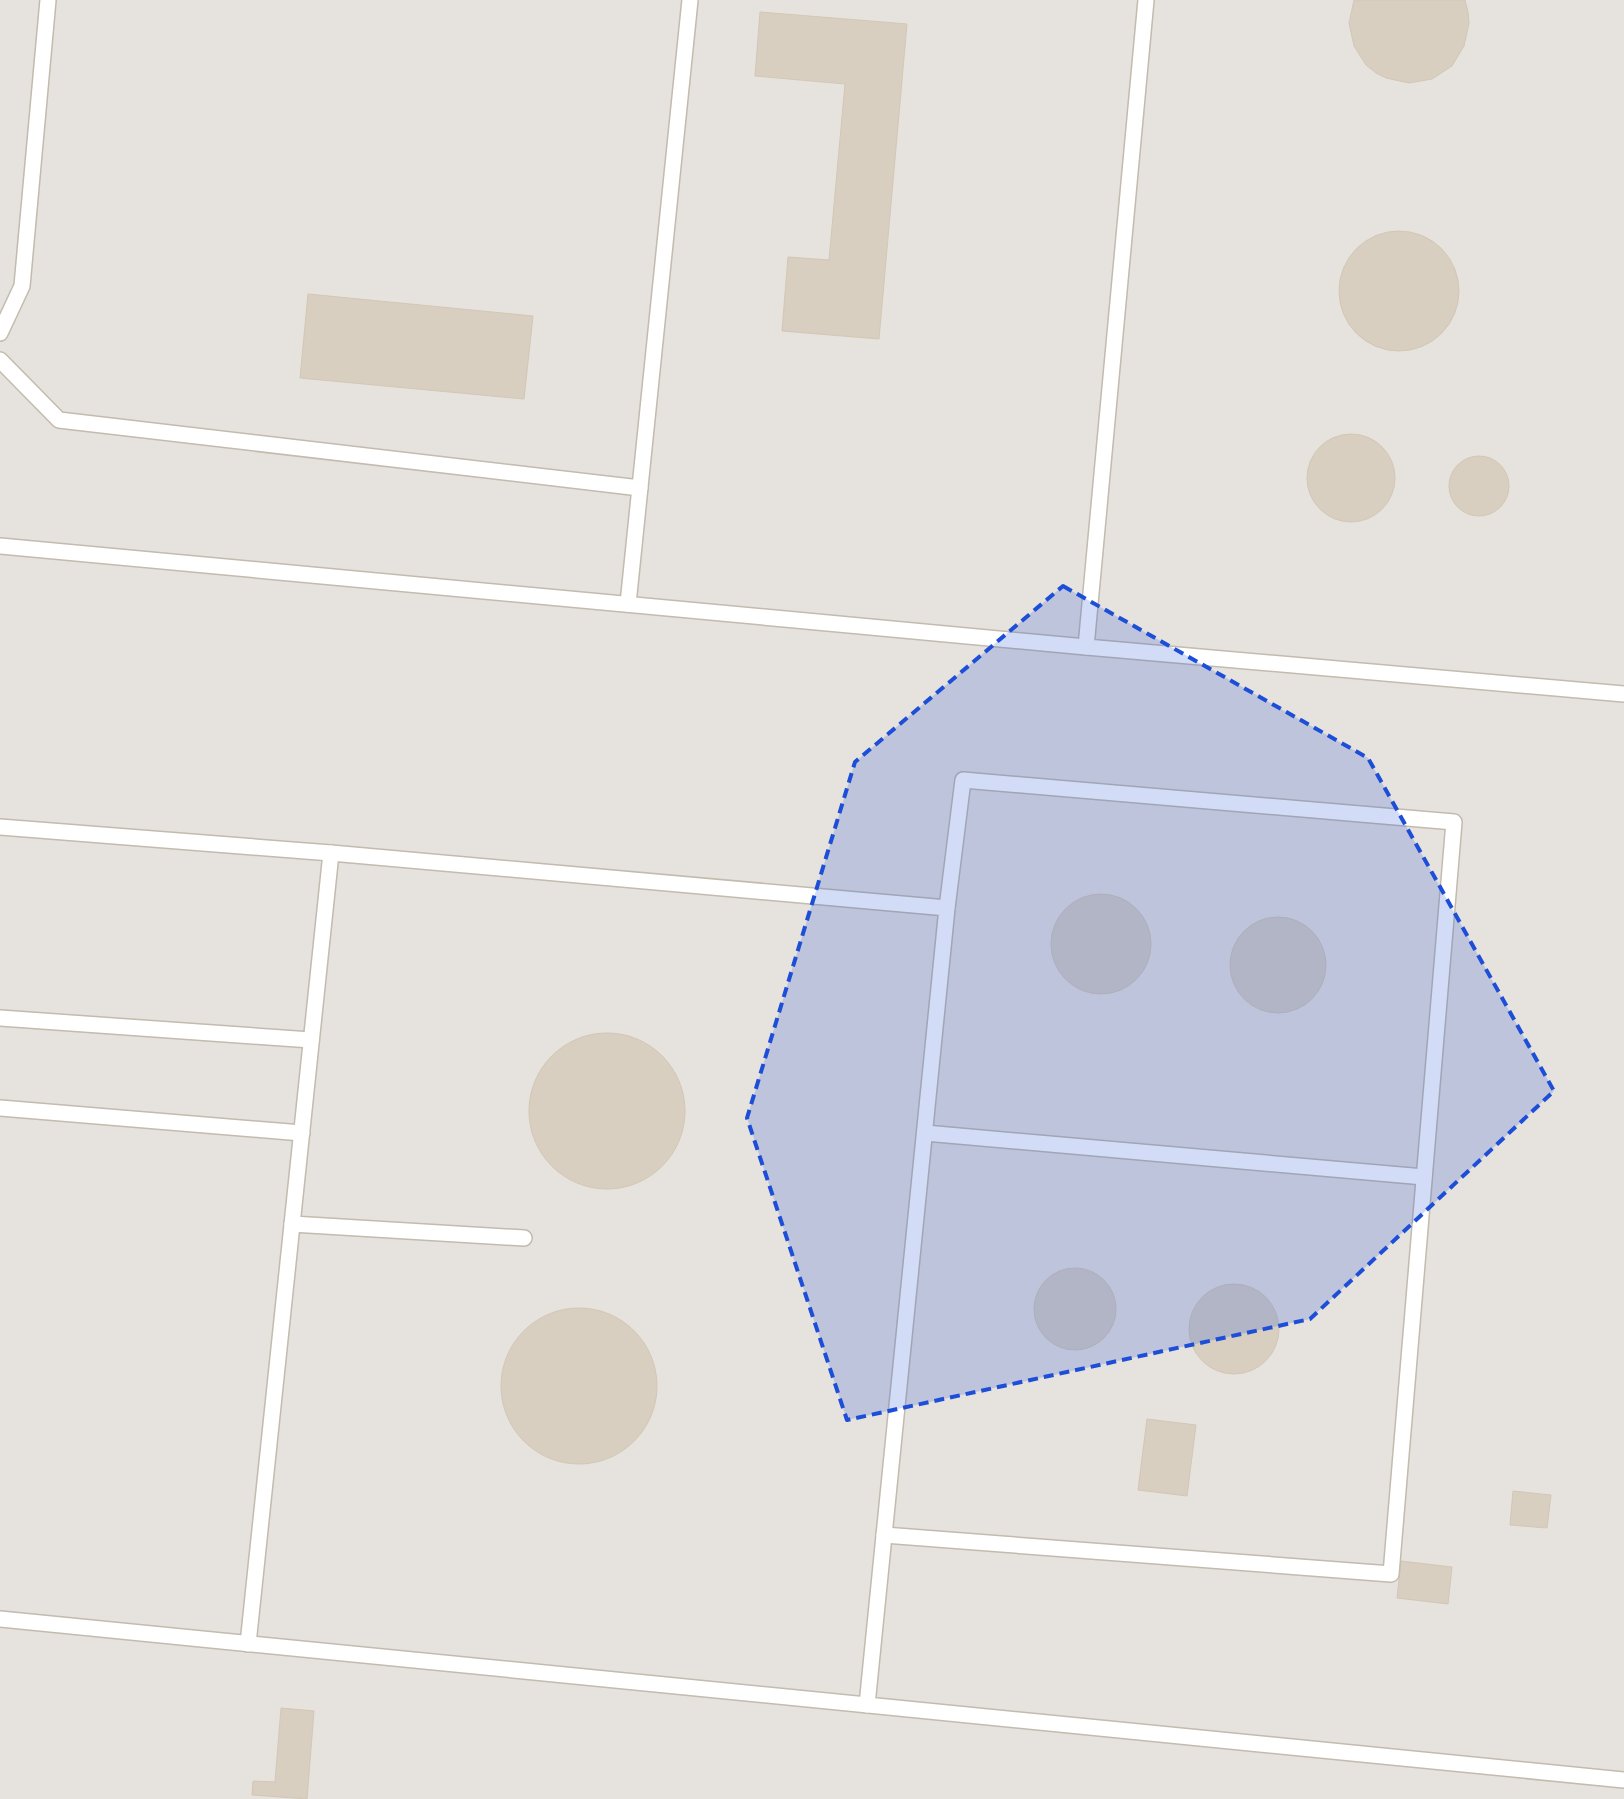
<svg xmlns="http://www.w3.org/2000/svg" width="1624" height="1799" font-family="'Open Sans',sans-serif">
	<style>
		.industrial { fill: #e6e2dd }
		.building { fill: #d8cfc1; stroke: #d3c7b4 }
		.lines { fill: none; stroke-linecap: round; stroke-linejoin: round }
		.lane-casing { stroke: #c2bbae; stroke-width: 18 }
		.lane { stroke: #fff; stroke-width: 15 }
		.marked { fill: #1d4ed8; fill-opacity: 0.2; stroke: #1d4ed8; stroke-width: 4; stroke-dasharray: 10 6; stroke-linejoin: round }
	</style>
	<rect width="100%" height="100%" fill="#f6f3ec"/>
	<rect class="industrial" x="0" y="0" width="1624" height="1799"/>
	<g class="building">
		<polygon points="1354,0 1465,0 1468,12 1469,23 1464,46 1452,66 1432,79 1409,83 1386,78 1376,73 1366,65 1354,46 1349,23"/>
		<polygon points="760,12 907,24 879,339 782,331 788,257 829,260 845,84 755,76"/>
		<circle cx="1399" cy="291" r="60"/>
		<polygon points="308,294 533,316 524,399 300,378"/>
		<circle cx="1351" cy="478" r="44"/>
		<circle cx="1479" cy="486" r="30"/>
		<circle cx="1101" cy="944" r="50"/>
		<circle cx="1278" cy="965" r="48"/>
		<circle cx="607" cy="1111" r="78"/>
		<circle cx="1075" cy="1309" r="41"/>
		<circle cx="1234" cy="1329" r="45"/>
		<circle cx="579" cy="1386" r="78"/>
		<polygon points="1147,1419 1196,1425 1187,1496 1138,1490"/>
		<polygon points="1513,1491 1551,1495 1547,1528 1510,1525"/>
		<polygon points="1401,1561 1452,1567 1448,1604 1397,1598"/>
		<polygon points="281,1708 314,1711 307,1799 252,1795 253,1781 275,1782"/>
	</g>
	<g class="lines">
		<g class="lane-casing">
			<g id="lane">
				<polyline points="1146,0 1086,647 1624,694"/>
				<polyline points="0,333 22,286 48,0"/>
				<polyline points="0,360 59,420 640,488"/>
				<polyline points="0,546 1086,647"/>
				<polyline points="628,604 690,0"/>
				<polyline points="0,827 331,853"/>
				<polyline points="0,1018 311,1040"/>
				<polyline points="0,1108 302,1133"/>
				<polyline points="925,1133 1424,1177"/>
				<polyline points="292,1224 524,1238"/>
				<polyline points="884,1535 1391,1574 1454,822 963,780 947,908"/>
				<polyline points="0,1619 1624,1780"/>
				<polyline points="248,1644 331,853 947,908 867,1705"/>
			</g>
		</g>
		<use href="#lane" class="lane"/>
	</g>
	<path class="marked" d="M1063 586 1368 758 1554 1091 1310 1319 847 1420 747 1118 855 762Z"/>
</svg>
